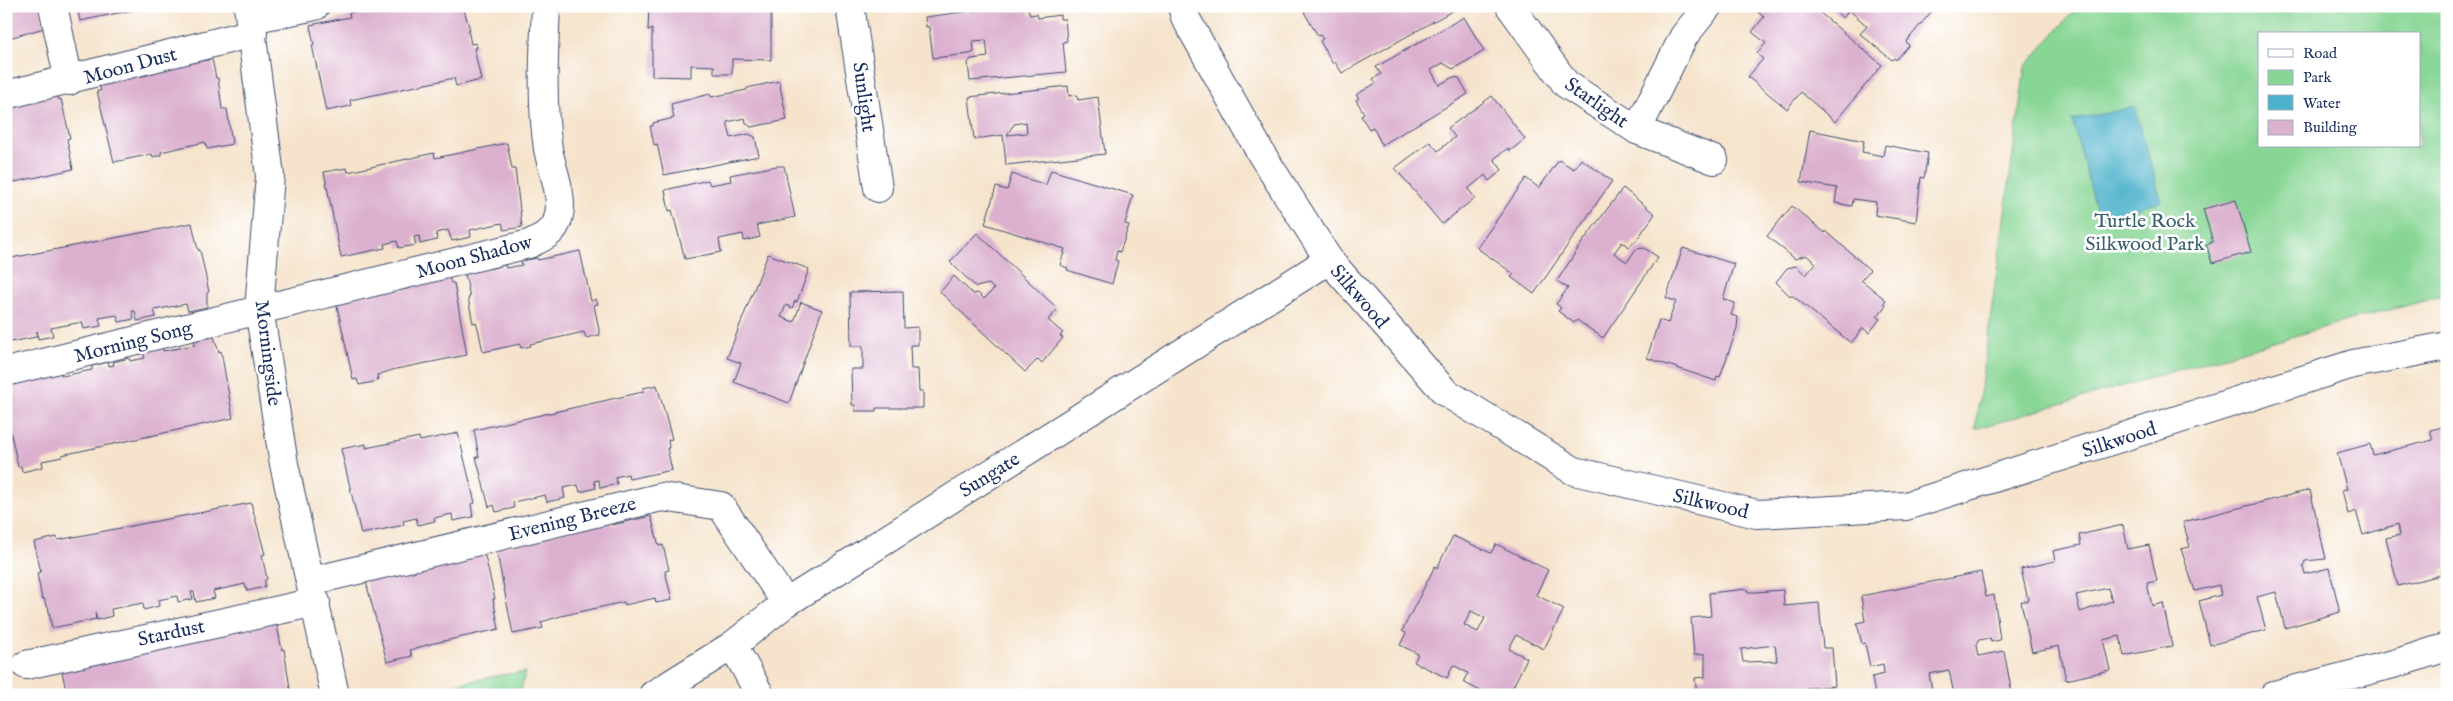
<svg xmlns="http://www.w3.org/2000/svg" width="2453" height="701" font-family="'IM FELL English',serif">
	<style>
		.green { fill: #88d695; stroke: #52827a; fill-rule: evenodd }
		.water { fill: #4cb1cb; stroke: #347094 }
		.building { fill: #dbb1cf; fill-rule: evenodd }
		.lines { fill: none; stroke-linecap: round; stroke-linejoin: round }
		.street-casing { stroke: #3c4a6e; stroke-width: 30 }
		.street { stroke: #fff; stroke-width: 28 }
		.labels { text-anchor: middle; stroke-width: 5; stroke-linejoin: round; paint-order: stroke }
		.street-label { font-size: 20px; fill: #1b2f5e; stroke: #fff }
		.park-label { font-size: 20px; fill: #3c616e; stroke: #fff }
	</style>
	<rect width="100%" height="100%" fill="#fff"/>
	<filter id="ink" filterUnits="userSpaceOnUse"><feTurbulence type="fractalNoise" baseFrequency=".02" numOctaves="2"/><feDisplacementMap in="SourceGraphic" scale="10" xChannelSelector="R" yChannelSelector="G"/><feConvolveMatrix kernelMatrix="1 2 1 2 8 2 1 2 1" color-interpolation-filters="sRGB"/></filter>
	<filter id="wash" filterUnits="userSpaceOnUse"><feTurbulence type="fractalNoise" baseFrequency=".0096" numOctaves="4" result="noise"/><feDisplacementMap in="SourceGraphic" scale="20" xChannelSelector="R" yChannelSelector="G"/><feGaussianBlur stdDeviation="1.12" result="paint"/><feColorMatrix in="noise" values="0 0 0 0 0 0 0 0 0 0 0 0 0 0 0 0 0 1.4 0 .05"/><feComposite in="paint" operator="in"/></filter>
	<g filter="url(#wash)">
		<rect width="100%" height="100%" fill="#f5e3cb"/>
		<g class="green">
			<path d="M2081 6H2447V295L2332 325 1975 429 2025 67 2072 13ZM2259 34H2419V146H2259Z"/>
			<polygon points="525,672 520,695 405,695 500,675"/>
		</g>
		<polygon class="water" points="2135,107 2161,201 2099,219 2072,120"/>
		<g id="blocks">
			<g class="building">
				<polygon points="6,6 40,6 44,28 6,39"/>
				<polygon points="77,6 147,6 147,7 80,21"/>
				<polygon points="398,6 463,6 470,30 468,30 471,44 476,43 477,48 474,48 481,80 456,86 454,78 350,100 351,106 326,111 312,45 314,45 310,25 350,17 349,13 368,8 369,13"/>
				<polygon points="649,6 771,7 771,60 732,59 732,74 714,74 714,66 691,65 691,77 652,76 652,29 648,30"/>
				<polygon points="1011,6 1027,6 1030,15 1037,14 1038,18 1060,15 1060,19 1065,19 1067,41 1063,42 1066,72 970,81 968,63 971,59 988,57 986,40 973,41 974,52 969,54 933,58 929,27 926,27 925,17"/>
				<polygon points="1314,6 1461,6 1342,73 1335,62 1333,64 1320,41 1323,39 1320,35 1318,36 1304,12"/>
				<polygon points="1758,6 1812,6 1882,65 1835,122 1801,92 1787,109 1748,77 1763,59 1757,54 1766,43 1752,32 1764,17 1755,10"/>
				<polygon points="1828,6 1936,6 1906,42 1909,45 1896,60 1894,58 1892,60 1860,34 1867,26 1849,10 1843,18"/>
				<polygon points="1464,17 1484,51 1453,69 1443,63 1431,70 1439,85 1453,77 1459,78 1468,94 1382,145 1373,127 1369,129 1361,116 1364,113 1356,100 1359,98 1356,95 1376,83 1373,79 1381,74 1376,67"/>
				<polygon points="212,59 216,78 218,78 222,109 227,109 232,144 207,149 205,142 161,152 161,155 153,157 152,154 114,162 97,91 101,91 99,82 137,74 137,77 153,74 153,70"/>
				<polygon points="779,81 787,120 751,127 746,123 745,118 727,122 731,138 749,134 755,137 759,156 664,175 657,144 654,145 650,126 653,126 653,123 674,118 671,104 710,94 711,97 747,90 747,88"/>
				<path d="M1068 86 1069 96 1077 95 1078 100 1098 97 1105 154 1006 165 1003 135 974 139 969 97ZM1026 122 1027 133 1007 135 1014 124Z"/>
				<polygon points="57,92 59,100 61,99 70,138 67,139 73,169 6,184 6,102"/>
				<polygon points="1492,96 1525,139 1510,151 1508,148 1494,159 1502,170 1489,181 1485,175 1468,189 1475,198 1442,224 1395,168 1430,142 1438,151 1455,137 1448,128"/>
				<polygon points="1810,130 1864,141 1862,152 1883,156 1885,145 1928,153 1924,178 1921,177 1916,222 1875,215 1876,202 1853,199 1852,206 1835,203 1837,188 1801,182"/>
				<polygon points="507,143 512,169 515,169 522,227 504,230 502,223 470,230 471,237 452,241 448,230 436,233 437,240 420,244 419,236 414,237 416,245 399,248 397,241 384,244 385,248 341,257 324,172 347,168 348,172 434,153 435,158"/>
				<polygon points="1581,159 1612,181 1534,294 1511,277 1514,274 1477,248 1526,178 1539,188 1559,160 1574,169"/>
				<polygon points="777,166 784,166 795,217 757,225 760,237 744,241 743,234 719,239 721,252 685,259 672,210 669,211 665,190 708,180 710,185 731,181 730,175"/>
				<polygon points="1051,170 1133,195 1125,224 1129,225 1120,252 1117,251 1115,260 1118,261 1112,284 1067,270 1068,268 1060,265 1065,249 985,224 996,187 1007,190 1012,174 1046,185"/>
				<polygon points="1623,188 1655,214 1635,242 1634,241 1629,247 1622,242 1614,253 1627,262 1636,249 1644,248 1658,257 1603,338 1577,320 1574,323 1558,311 1561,308 1556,304 1568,288 1557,281 1581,244"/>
				<polygon points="2236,200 2251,252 2212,263 2206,244 2213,242 2203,209"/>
				<polygon points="1792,206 1825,233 1826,231 1870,270 1861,280 1886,300 1884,303 1886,305 1877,317 1880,319 1869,333 1863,328 1851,343 1793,296 1790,296 1776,282 1787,268 1796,266 1806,275 1816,263 1806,255 1795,259 1767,236"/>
				<polygon points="192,223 198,250 200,250 209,292 207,293 207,307 188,311 186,304 154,310 156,317 137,321 135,311 132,311 134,319 119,322 117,315 99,318 101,326 84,329 82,322 51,328 53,336 38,339 37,331 36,337 6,343 6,259"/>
				<polygon points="977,233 1058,309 1048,320 1063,333 1060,336 1063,338 1042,363 1038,359 1025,372 940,292 954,276 973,294 978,293 984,299 994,289 989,284 976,287 950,262"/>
				<polygon points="1683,248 1734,264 1723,299 1735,303 1731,315 1738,317 1737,328 1720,377 1717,376 1716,381 1647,358 1659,320 1668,323 1676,301 1666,298"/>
				<polygon points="580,251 591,301 596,299 598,304 594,305 600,335 586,338 584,332 530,344 531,346 521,348 520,344 483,352 478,328 476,322 473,323 468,298 470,297 465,274 470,273 469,269 488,265 489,269 505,265 506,268 522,265 521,261 537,258 538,260"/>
				<polygon points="768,254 809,269 797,302 795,301 792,308 786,305 781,317 794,322 801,302 822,310 789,403 734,382 741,363 727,358"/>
				<polygon points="449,276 451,283 454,283 467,355 396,369 377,375 378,381 359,385 357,379 353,380 336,301 396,287 397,291 411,288 411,285"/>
				<polygon points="903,291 904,328 918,327 918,345 910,345 911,369 918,369 919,391 923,391 923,408 876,408 876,411 855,411 855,405 852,405 851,369 863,369 863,346 851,346 850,292"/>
				<polygon points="214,337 219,352 221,351 233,418 62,455 62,457 42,461 43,467 22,472 21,466 18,467 8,420 6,419 6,386 61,372 62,376 92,370 92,366 108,362 109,366 114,365 113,362 129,358 130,361 145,358 143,351 162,347 163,351 195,345 194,341"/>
				<polygon points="657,385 672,439 668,440 669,448 667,448 672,470 629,479 628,474 615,477 617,484 600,488 599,480 594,481 596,488 580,492 578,485 563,488 565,498 547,502 545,495 513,502 514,508 496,512 494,505 489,507 476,457 479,457 474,430 643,392 643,388"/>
				<polygon points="2447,426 2447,505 2444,506 2447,515 2447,568 2440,570 2441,575 2398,586 2386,538 2400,535 2398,524 2363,535 2356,511 2348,514 2342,490 2347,489 2337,453 2370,444 2373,455 2433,440 2430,430"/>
				<polygon points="458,433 475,503 471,504 473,517 453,521 452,514 434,518 435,521 418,525 416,518 403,521 404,525 361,534 341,449 366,444 366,448 419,437 420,441"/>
				<polygon points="2310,490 2326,559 2305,561 2303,566 2305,574 2329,568 2340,612 2285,628 2276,592 2257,597 2266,630 2210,645 2199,601 2221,595 2219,585 2195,591 2181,549 2190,547 2183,522"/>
				<polygon points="251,503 265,554 262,555 267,579 265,580 265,587 247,591 245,584 213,591 215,598 196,602 194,592 191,592 193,599 178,602 177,596 158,600 159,606 144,610 143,603 111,609 112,616 97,620 95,612 96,619 52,628 48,606 46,606 44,598 42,599 37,573 41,572 34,542 57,537 58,540"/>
				<polygon points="651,516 659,546 663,545 669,570 665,571 672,600 656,603 655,598 625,605 624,602 561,616 541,622 543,628 513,634 496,548 611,520 612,525"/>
				<path d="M2123 525 2128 549 2149 545 2157 581 2147 583 2152 606 2163 603 2172 646 2124 656 2120 636 2103 640 2110 670 2066 680 2059 646 2032 652 2021 602 2028 600 2021 569 2055 561 2053 551 2081 545 2079 535ZM2108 588 2112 601 2080 612 2076 595Z"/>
				<path d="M1453 536 1491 553 1496 544 1548 570 1536 595 1564 609 1544 649 1516 635 1509 649 1527 658 1509 695H1488L1463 682 1468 673 1453 665 1447 678 1414 662 1418 654 1400 645 1406 633 1402 631 1435 566 1437 568ZM1471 611 1485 618 1478 632 1464 625Z"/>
				<polygon points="482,550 483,556 485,556 495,599 493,599 499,629 430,644 410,650 412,656 387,662 365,578"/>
				<polygon points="1981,572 1986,597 1994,595 2000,640 1991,642 1990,638 1979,640 1976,645 1978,656 2004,651 2012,694 1954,695 1949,670 1929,674 1933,695 1875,695 1872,677 1884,674 1883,664 1870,667 1865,643 1862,644 1857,623 1865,621 1861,596"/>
				<path d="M1747 589 1748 592H1755L1783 590 1784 606 1819 603 1823 648H1832L1835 686 1807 688V695H1697L1695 678 1705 677V654L1694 655 1691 618 1711 616 1709 593ZM1775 645 1777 661 1743 662 1741 649Z"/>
				<polygon points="276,620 282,650 284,649 291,695 67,695 61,667"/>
			</g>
		</g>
	</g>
	<g filter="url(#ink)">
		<use href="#blocks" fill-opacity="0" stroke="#3c4a6e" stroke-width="1"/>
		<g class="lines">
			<g class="street-casing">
				<g id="street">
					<polyline points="53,6 69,81"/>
					<polyline points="248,6 270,176 259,309 284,464 335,695"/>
					<polyline points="850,6 878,188"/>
					<polyline points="1182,6 1185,17 1262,155 1329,260 1445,392 1574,471 1757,514 1906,506 2353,364 2447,346"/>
					<polyline points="1510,6 1566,84 1637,130 1714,160"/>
					<polyline points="251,19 315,6"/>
					<polyline points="6,95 253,33"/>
					<polyline points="1637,130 1684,36 1708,6"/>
					<path d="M6 372 529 244C539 239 551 235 556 224 567 202 552 171 548 149 541 102 544 54 546 6"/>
					<polyline points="312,581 662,497 721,506 786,603"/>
					<polyline points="733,645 760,695"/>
					<polyline points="26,665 316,602"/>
					<polyline points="653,695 733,645 786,603 1329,260"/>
					<polyline points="2274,695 2397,663 2447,647"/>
				</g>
			</g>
			<use href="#street" class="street"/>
		</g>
	</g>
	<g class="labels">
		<g class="street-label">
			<text transform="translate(130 65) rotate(-15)" y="7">Moon Dust</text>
			<text transform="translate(865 97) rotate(82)" y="7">Sunlight</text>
			<text transform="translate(1597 102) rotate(35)" y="7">Starlight</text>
			<text transform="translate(474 256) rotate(-15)" y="7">Moon Shadow</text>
			<text transform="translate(1360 296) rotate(49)" y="7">Silkwood</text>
			<text transform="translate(133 341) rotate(-14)" y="7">Morning Song</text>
			<text transform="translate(269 353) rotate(83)" y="7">Morningside</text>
			<text transform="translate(2119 439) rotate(-18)" y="7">Silkwood</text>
			<text transform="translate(989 474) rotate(-32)" y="7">Sungate</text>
			<text transform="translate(1711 503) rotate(13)" y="7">Silkwood</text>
			<text transform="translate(572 518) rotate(-14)" y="7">Evening Breeze</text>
			<text transform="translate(171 632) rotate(-12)" y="7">Stardust</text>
		</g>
		<g class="park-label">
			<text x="2145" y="227">Turtle Rock<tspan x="2145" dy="23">Silkwood Park</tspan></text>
		</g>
	</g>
	<rect width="2453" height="701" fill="none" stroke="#fff" stroke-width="25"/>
	<rect x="2258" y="32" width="162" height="115" fill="#ffffff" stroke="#a4acbf"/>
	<rect x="2268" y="49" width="25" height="8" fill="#ffffff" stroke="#a4acbf"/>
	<text x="2303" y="58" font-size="15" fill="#1b2f5e">Road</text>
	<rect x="2268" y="70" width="25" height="15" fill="#88d695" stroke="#a4acbf"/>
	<text x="2303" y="82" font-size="15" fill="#1b2f5e">Park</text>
	<rect x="2268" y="95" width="25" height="15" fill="#4cb1cb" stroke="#a4acbf"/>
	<text x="2303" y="108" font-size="15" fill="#1b2f5e">Water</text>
	<rect x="2268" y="120" width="25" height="15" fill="#dbb1cf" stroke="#a4acbf"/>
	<text x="2303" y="132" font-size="15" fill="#1b2f5e">Building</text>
</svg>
